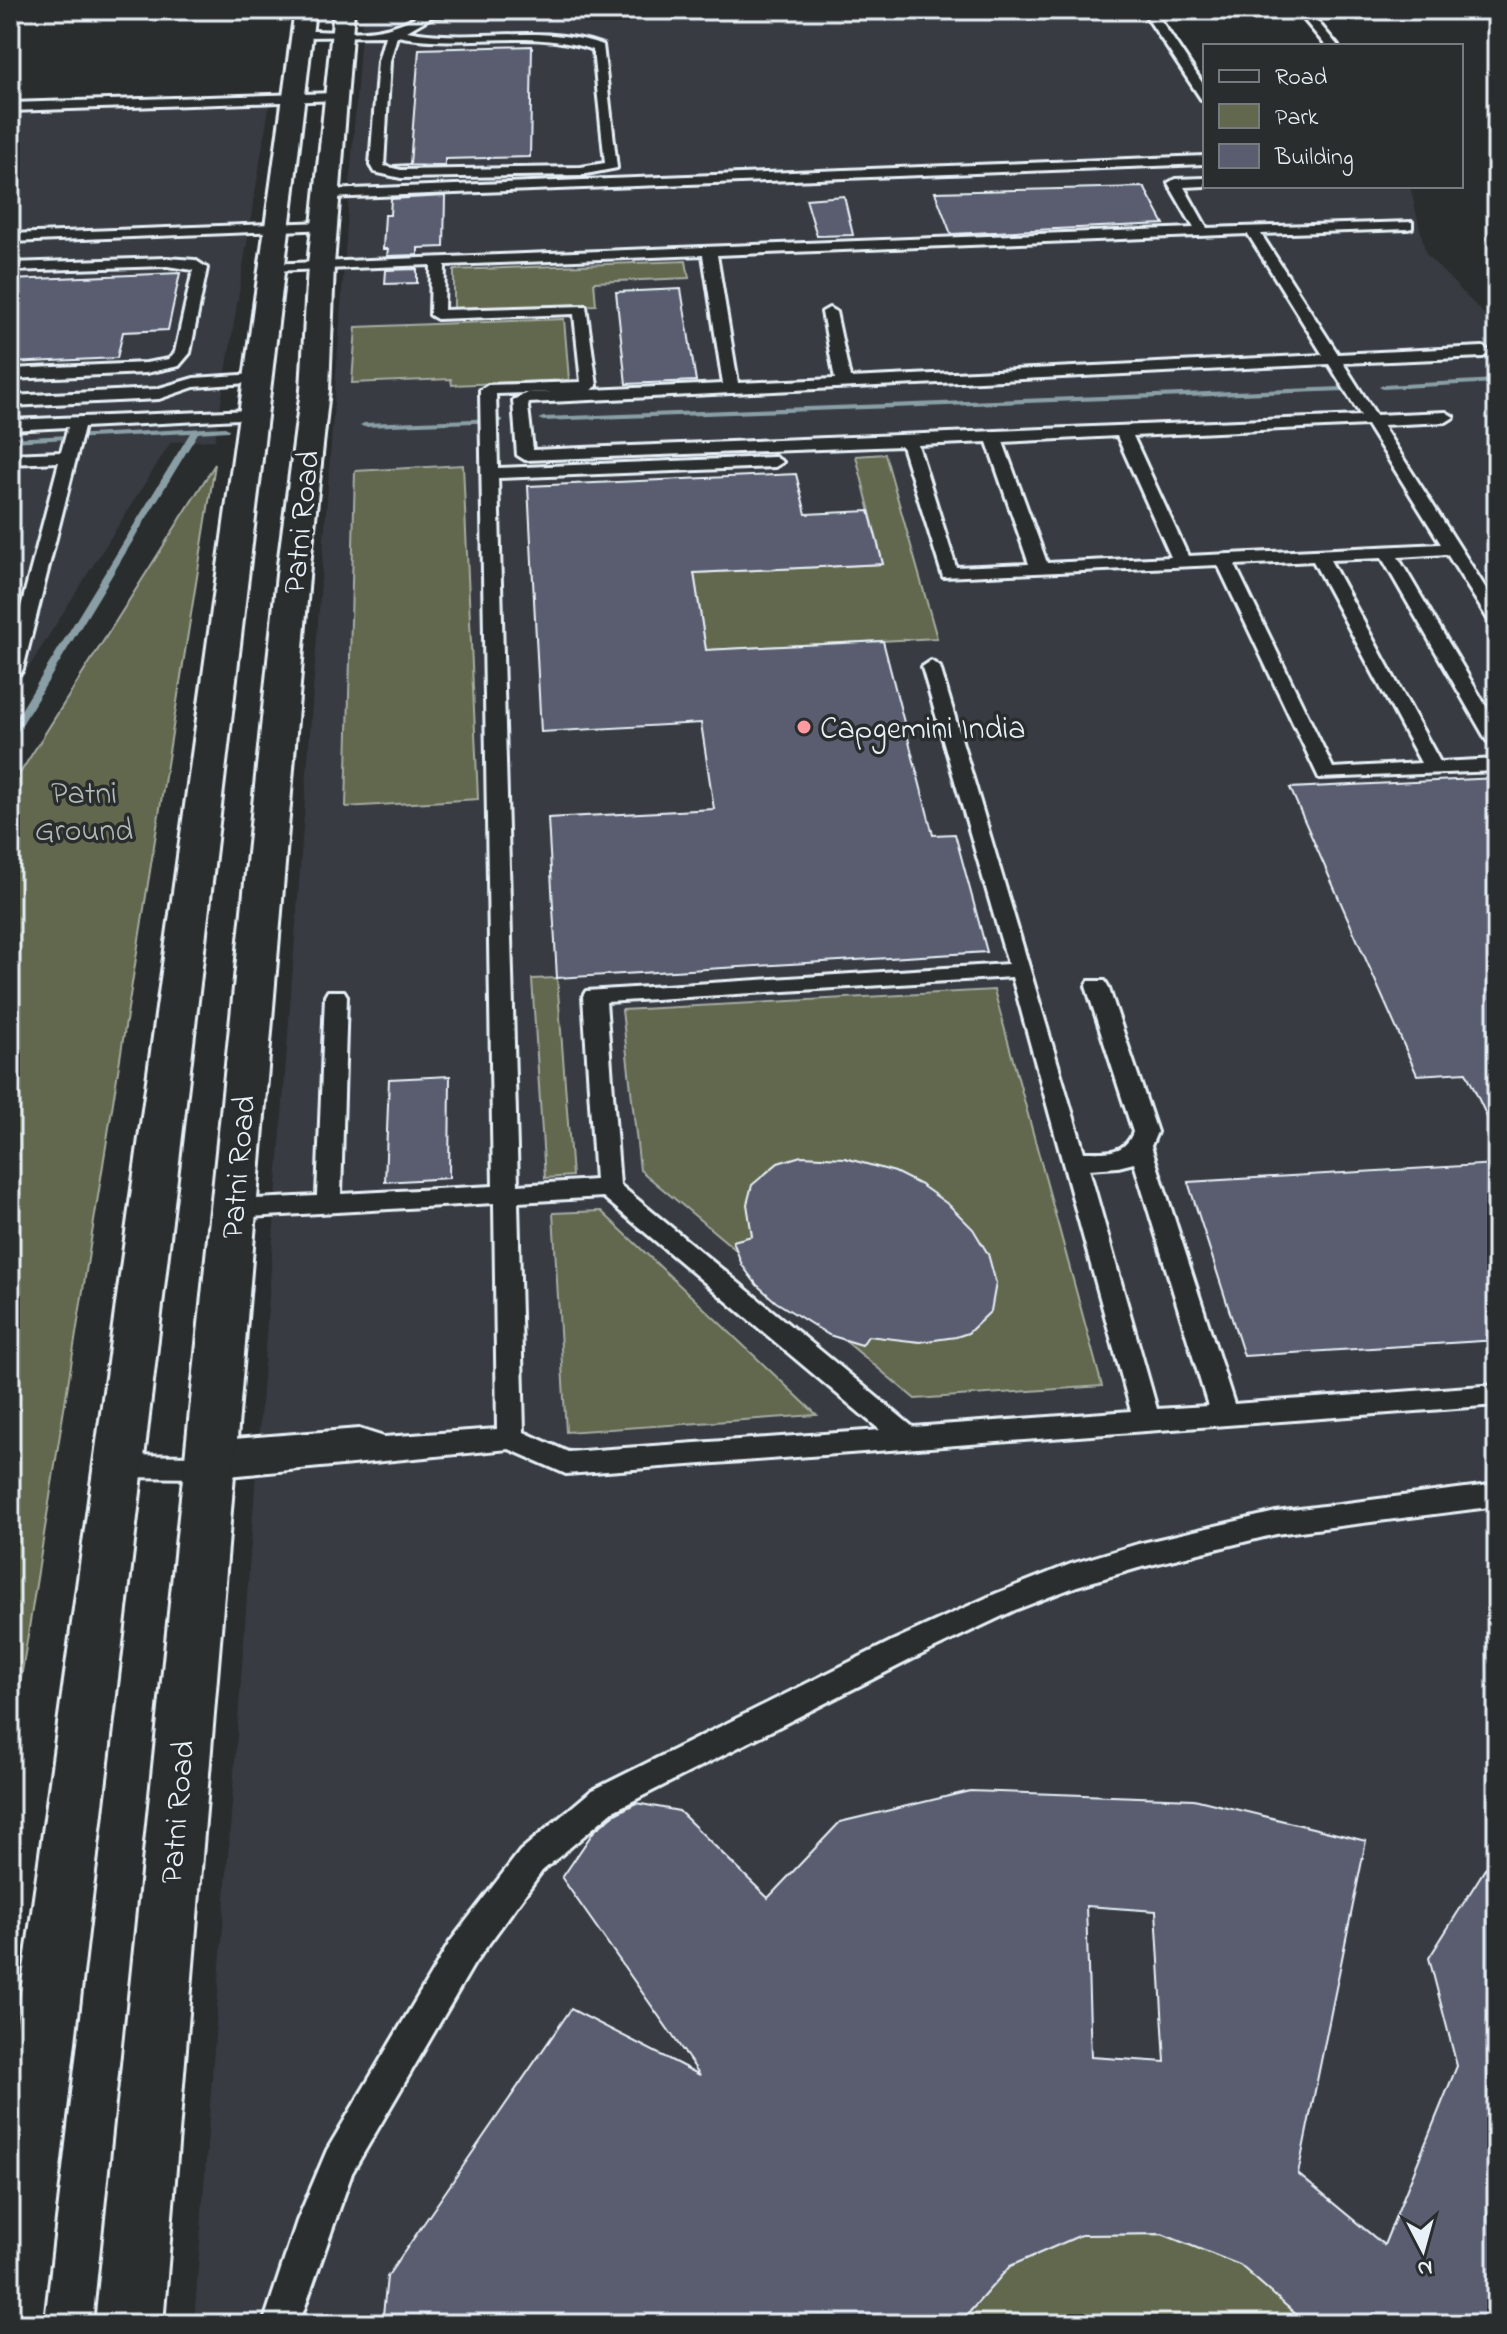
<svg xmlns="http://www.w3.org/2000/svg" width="1507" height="2334" font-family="'Indie Flower',sans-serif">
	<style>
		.built { fill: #383b42 }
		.green { fill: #62684e; stroke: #a5aca3; stroke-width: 2 }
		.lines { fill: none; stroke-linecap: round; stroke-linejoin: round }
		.stream { fill: #899ea5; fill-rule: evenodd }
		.building { fill: #5a5d6f; stroke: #e8f1f8; stroke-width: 2; fill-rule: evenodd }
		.lane-casing { stroke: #e8f1f8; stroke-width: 6 }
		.secondary-casing { stroke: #e8f1f8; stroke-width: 6 }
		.lane { fill: #2a2d2e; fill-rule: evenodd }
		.secondary { fill: #2a2d2e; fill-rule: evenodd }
		.poi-dot { fill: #ff9aa2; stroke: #2a2d2e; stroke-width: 3 }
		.labels { text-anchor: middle; stroke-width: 7; stroke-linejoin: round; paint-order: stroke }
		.street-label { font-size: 32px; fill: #e8f1f8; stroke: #2a2d2e }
		.poi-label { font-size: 32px; fill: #e8f1f8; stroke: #2a2d2e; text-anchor: start }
		.park-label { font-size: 32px; fill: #b2bab4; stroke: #2a2d2e }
	</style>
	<rect width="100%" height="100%" fill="#2a2d2e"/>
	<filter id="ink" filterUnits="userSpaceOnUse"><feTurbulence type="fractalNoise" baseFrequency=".0125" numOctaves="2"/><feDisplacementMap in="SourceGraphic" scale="16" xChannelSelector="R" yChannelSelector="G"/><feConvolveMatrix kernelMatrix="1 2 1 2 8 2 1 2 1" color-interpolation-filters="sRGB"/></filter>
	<g filter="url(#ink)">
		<g class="built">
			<polygon points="638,10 1147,10 1205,96 1205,186 1410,186 1426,254 1497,328 1497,2324 194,2324 362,18"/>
			<polygon points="270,101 215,440 171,442 10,697 10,114"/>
		</g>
		<g class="green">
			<polygon points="686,261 689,278 594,282 596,305 454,310 454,270"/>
			<polygon points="564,319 569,380 452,385 451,379 352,383 356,327"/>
			<polygon points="885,454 937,638 706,650 694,573 883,564 856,456"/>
			<polygon points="215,464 10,1747 10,789"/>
			<polygon points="463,465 478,799 346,807 355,471"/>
			<polygon points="557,978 572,1176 545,1178 532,979"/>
			<polygon points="994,990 1102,1386 915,1399 640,1170 622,1010"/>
			<polygon points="601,1211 817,1415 566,1432 553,1213"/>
			<polygon points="1162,2234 1240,2265 1307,2324 959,2324 1010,2266 1081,2235"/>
		</g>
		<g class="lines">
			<g class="stream">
				<polygon points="1497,379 1497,383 1383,389 1379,387 1383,385"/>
				<polygon points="1342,387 1346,389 1345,391 543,421 539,419 543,417"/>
				<polygon points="499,418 503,420 502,422 364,427 360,425 364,423"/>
				<polygon points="225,427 229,429 228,431 198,433 15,736 10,739 10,728 190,433 10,442 10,438"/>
			</g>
		</g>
		<g class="building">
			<polygon points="532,46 530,157 445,159 445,166 393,165 410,164 419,49"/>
			<polygon points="1144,187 1164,224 951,234 935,192"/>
			<polygon points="445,196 444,247 418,248 418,255 387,256 388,249 383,249 385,215 390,215 391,199"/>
			<polygon points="844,196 853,235 817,236 806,199"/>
			<polygon points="417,269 417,283 385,284 386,270"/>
			<polygon points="180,273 168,330 123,332 117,358 10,363 10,280"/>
			<polygon points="681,289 696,381 626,384 616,292"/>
			<polygon points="796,474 806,514 869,511 883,564 694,573 706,650 883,641 933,835 955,834 987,952 557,978 548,818 714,809 701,723 541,732 528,486"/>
			<polygon points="1497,778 1497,1138 1466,1072 1417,1075 1290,788"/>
			<polygon points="450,1076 449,1178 385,1182 389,1079"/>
			<polygon points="801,1156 845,1158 895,1172 921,1185 949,1205 973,1229 988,1254 996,1283 991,1311 968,1333 956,1337 920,1342 868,1336 862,1345 829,1335 776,1302 757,1285 742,1265 733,1241 752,1236 747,1204 752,1185 778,1163"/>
			<polygon points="1497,1164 1497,1340 1244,1356 1188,1182"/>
			<path d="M970 1791 1194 1799 1366 1841 1298 2174 1384 2245 1457 2066 1429 1958 1497 1850V2324H1307L1240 2265 1162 2234 1081 2235 1010 2266 959 2324H725L724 2316 669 2324H382L387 2277 571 2009 700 2075 562 1878 594 1831 615 1814 636 1803 679 1811 768 1898 840 1822ZM1086 1906 1156 1911 1165 2062 1091 2057Z"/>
		</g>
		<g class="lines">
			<g class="lane-casing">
				<g id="lane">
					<path d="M428 10H522L516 13 433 16 407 31C473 44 539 22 603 45L617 168 581 175 401 178 374 172 370 165 378 61 385 36 302 37 296 34 302 31C354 31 382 38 428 10ZM397 36C462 49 530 27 593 50L605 163 581 167 401 170 384 166 390 61Z"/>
					<polygon points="1142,10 1154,10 1205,87 1205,100 1201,99"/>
					<polygon points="1296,10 1308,10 1338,46 1326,46"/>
					<polygon points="336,93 342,97 340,100 10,111 10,103"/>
					<polygon points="1205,156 1205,164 327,198 320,194 327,190"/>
					<path d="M1205 178V186L1184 187 1207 228 1412 222V228L1407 229 1261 234 1338 354 1483 347 1491 352 1483 357 1343 363 1376 415 1446 412 1454 417 1446 422 1382 425 1497 606V625L1491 624 1447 554 1398 557 1497 725V747L1487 741 1382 558 1330 560 1440 762 1497 759V771L1319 778 1218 565 943 577 902 446 525 460 517 455 513 400 527 393 552 392 496 394 498 468 775 457 783 462 775 467 498 478 518 1185 595 1180 583 996 586 991 1008 964 922 667 931 661 940 667 1084 1152C1105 1152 1125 1155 1133 1132L1086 986 1089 981H1105L1108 986 1157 1132 1151 1146 1234 1404 1497 1385V1405L566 1474 509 1449 207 1478 119 1477 109 1474 105 1466 109 1458 119 1455 198 1456 195 1452 199 1444 209 1441 359 1429 384 1437 497 1429 494 1203 233 1218 224 1215 221 1209 224 1203 233 1200 317 1196 325 996 328 991H344L347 996 341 1194 493 1186 480 390 488 385 581 382 574 314 437 319 430 315 431 265 271 271 266 270V264L1194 228 1168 183 1175 179ZM1248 234 1323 355 850 378 836 312 829 308 822 312 835 379 738 383 717 255ZM703 255 723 384 591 390 597 386 586 306 444 310 445 265ZM1329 364 1361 416 533 450 528 407 529 403ZM1367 425 1441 544 1188 556 1133 436ZM1117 436 1171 557 1047 563 1003 442ZM987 442 1029 564 956 567 918 445ZM1313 561 1421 763 1333 768 1235 565ZM1012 977 1131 1411 913 1427 620 1185 606 1002ZM1134 1163 1208 1406 1157 1409 1089 1169 1118 1167ZM603 1197 880 1430 568 1452 524 1432 518 1202Z"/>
					<polygon points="324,222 331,226 329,229 10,242 10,234"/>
					<polygon points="167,258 195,260 207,268 190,353 179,366 146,373 10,379 10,369 146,363 169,359 175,352 193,270 167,266 10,271 10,263"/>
					<polygon points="257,374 265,379 262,382 194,387 159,399 10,406 10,396 156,389 194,378"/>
					<polygon points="252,410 258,412 258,418 84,427 23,669 21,673 10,675 10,649 59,462 10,464 10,454 61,452 68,427 10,430 10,420"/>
					<polygon points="1497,1484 1497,1506 1276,1534 1138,1568 1077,1586 1015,1610 912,1659 613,1811 542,1871 474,1964 352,2173 299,2324 263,2324 297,2221 327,2150 450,1942 520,1851 591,1791 892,1641 995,1594 1071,1564 1138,1544 1276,1512"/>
				</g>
			</g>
			<g class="secondary-casing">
				<g id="secondary">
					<polygon points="295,10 315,10 43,2313 39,2324 10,2324 10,2071"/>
					<polygon points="334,10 354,10 334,265 329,390 310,565 163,2324 95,2324 278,565 301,390 308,265"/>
				</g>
			</g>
			<use href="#lane" class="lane"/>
			<use href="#secondary" class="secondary"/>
		</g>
	</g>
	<circle class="poi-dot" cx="804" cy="727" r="8"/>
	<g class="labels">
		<g class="street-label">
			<text transform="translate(300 522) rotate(-84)" y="11">Patni Road</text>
			<text transform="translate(237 1167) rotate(-85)" y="11">Patni Road</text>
			<text transform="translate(176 1812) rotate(-85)" y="11">Patni Road</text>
		</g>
		<g class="poi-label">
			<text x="820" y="738">Capgemini India</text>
		</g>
		<g class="park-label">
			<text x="84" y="803">Patni<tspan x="84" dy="37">Ground</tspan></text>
		</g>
	</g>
	<rect width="1507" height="2334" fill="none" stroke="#2a2d2e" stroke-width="40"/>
	<rect x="20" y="20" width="1467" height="2294" fill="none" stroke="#e8f1f8" stroke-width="3" filter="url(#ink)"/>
	<rect x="1203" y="44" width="260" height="144" fill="#2a2d2e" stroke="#767b7f" stroke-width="2"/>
	<rect x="1219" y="70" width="40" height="12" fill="#2a2d2e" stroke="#767b7f" stroke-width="2"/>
	<text x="1275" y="84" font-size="24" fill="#e8f1f8">Road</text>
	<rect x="1219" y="104" width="40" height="24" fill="#62684e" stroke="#767b7f" stroke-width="2"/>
	<text x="1275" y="124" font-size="24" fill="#e8f1f8">Park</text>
	<rect x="1219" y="144" width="40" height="24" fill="#5a5d6f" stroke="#767b7f" stroke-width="2"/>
	<text x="1275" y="164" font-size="24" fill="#e8f1f8">Building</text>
	<g transform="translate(1423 2250) rotate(174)" stroke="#2a2d2e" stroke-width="6" paint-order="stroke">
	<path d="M0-6L14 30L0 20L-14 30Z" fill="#e8f1f8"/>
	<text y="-12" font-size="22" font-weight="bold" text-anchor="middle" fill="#e8f1f8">N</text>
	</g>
</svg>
